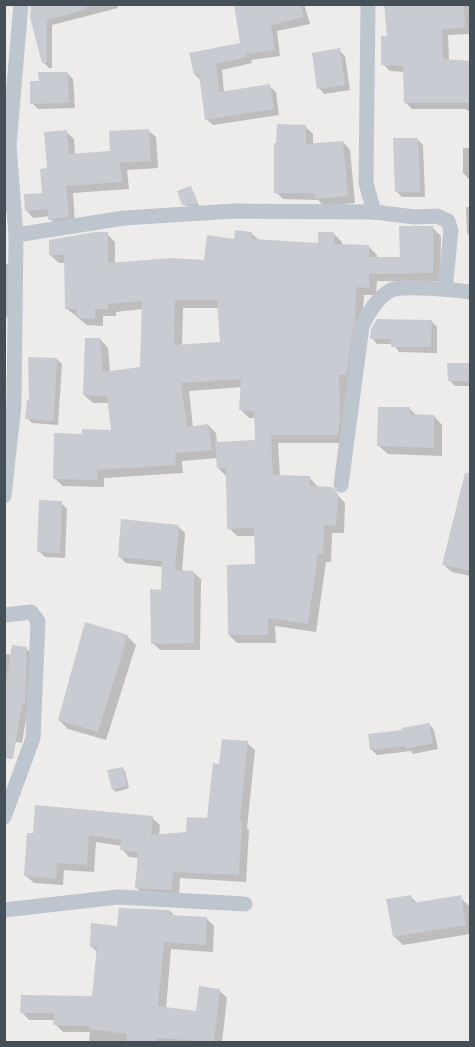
<svg xmlns="http://www.w3.org/2000/svg" width="475" height="1047" font-family="Cabin,sans-serif">
	<style>
		.shadow { fill: #0003; fill-rule: evenodd }
		.building { fill: #c8cbd1; fill-rule: evenodd }
		.lines { fill: none; stroke-linecap: round; stroke-linejoin: round }
		.minor { stroke: #bdc6ce; stroke-width: 15 }
	</style>
	<rect width="100%" height="100%" fill="#eeebeb"/>
	<g class="shadow">
		<polygon points="41,4 117,4 118,8 52,25 52,68 49,68 44,63"/>
		<polygon points="279,4 304,4 310,24 277,31 280,56 251,60 252,63 222,70 224,92 269,86 276,92 279,115 213,125 206,119 201,80 195,75 242,44"/>
		<polygon points="385,4 470,4 470,34 448,35 449,61 470,62 470,112 465,109 412,109 405,102 405,72 390,71 383,64 389,38"/>
		<polygon points="339,50 345,56 350,90 324,94 319,88"/>
		<polygon points="67,73 73,79 75,108 38,109 32,103 40,82"/>
		<polygon points="306,127 313,134 313,145 343,142 350,150 355,203 324,206 318,200 283,199 276,192"/>
		<polygon points="148,130 156,137 158,168 127,170 129,189 73,193 75,224 57,226 50,219 50,216 33,218 26,210 44,194 48,170 66,132 74,139 75,155 112,152"/>
		<polygon points="417,139 423,145 425,197 402,197 397,192"/>
		<polygon points="463,148 470,148 470,180 463,173"/>
		<polygon points="4,185 10,212 4,213"/>
		<polygon points="190,188 193,191 199,206 186,206 183,204"/>
		<polygon points="466,207 470,207 470,236 467,233"/>
		<path d="M433 228 441 236 440 281H377L376 295H364L362 328 346 443H278L280 476 310 478 318 487 331 488 345 503 344 533H332L331 562H326L316 632 275 626 276 643H237L229 635 256 566V536H237L229 528 226 476 218 468V458L182 461 183 473 104 478V487L63 486 54 478 83 435 113 431 109 403H93L84 395 100 339 108 348 110 372 142 368 143 309 116 312V316H103V326L87 325 66 308V263H59L50 255 107 234 115 242V264L206 261 236 240 251 233 260 241 319 244 334 234 342 242V246L369 247 377 255V259L401 258ZM183 308H219L222 343 182 346ZM242 387 241 410 249 418H256L257 441 217 443 216 433 208 425 193 427 189 391Z"/>
		<polygon points="4,261 10,267 13,316 4,317"/>
		<polygon points="431,321 437,327 437,353 399,352 393,344 377,344 372,338"/>
		<polygon points="57,359 62,364 58,425 32,423 27,418"/>
		<polygon points="470,364 470,386 455,386 449,380"/>
		<polygon points="410,409 417,416 434,416 442,425 442,456 388,454 379,446"/>
		<polygon points="470,502 470,576 452,572 444,565"/>
		<polygon points="61,503 67,509 65,558 45,557 39,551"/>
		<polygon points="178,526 185,533 182,572 193,572 201,579 200,650 160,650 153,643 163,591 163,567 126,563 119,556"/>
		<polygon points="127,636 136,645 106,740 68,729 59,720"/>
		<polygon points="26,648 32,654 28,709 22,743 4,740 4,654 13,655"/>
		<polygon points="429,724 434,730 438,749 413,754 411,751 377,755 371,749"/>
		<polygon points="247,743 255,750 247,828 249,830 246,882 180,878 179,897 144,895 137,888 139,858 129,857 122,849 122,846 96,842 94,872 64,870 63,885 34,883 26,876 28,834 152,818 160,825 159,836 188,833 209,820 220,766"/>
		<polygon points="4,760 5,761 6,789 4,789"/>
		<polygon points="122,768 125,771 129,788 116,792 113,789"/>
		<polygon points="411,897 418,904 460,897 469,906 470,934 403,945 394,936"/>
		<polygon points="170,911 175,917 206,918 214,926 213,952 171,949 166,1009 197,1012 219,990 227,998 222,1042 89,1042 90,1032 63,1032 55,1024 55,1020 29,1020 22,1012 93,998 98,953 91,946 118,927"/>
	</g>
	<g class="building">
		<polygon points="35,4 86,4 87,9 47,20 47,63 42,63 30,17 31,6"/>
		<polygon points="234,4 301,4 304,17 271,25 275,50 246,54 247,57 216,64 219,92 270,84 274,109 205,120 199,74 194,75 189,53 240,43"/>
		<polygon points="384,4 464,4 465,28 442,29 443,59 471,61 471,103 404,103 403,66 381,65 381,36 387,36"/>
		<polygon points="340,48 345,85 317,89 312,53"/>
		<polygon points="38,72 68,72 69,103 30,104 30,81 39,81"/>
		<polygon points="277,124 306,125 306,144 343,141 348,196 315,199 314,193 274,193 274,143 276,143"/>
		<polygon points="149,129 151,161 120,163 122,182 66,186 69,217 48,220 48,209 25,211 24,194 42,193 40,169 47,168 44,132 67,130 69,154 110,151 109,131"/>
		<polygon points="393,138 418,138 420,192 395,192"/>
		<polygon points="191,186 197,204 182,205 177,191"/>
		<path d="M399 226H433V273L369 274V288L356 287 355 319 346 375H339L340 419 338 435H271L273 475 310 476V486L332 487 338 494 336 526 324 525 323 554H318L308 624 268 618V635H228L227 565 255 564 254 528 227 529 226 468H217L215 442 255 440 254 411 239 410 241 379 181 383 187 427 208 424 212 450 175 453 176 465 97 470V480L53 479 54 433 82 434V429L111 430 107 396 83 395 85 338H100L103 372 140 367 142 301 108 304V309H95V319L77 318V309H65L64 255H49V240L95 232H108V263L171 258 204 260 207 235 234 239 235 230 252 232V239L318 243V232H334V244L369 245V257H400ZM175 300H217L220 342 174 345Z"/>
		<polygon points="377,319 432,320 431,347 391,347 391,339 370,339 371,329"/>
		<polygon points="28,357 57,358 54,421 25,419 27,400 29,400"/>
		<polygon points="447,363 471,363 471,381 448,381"/>
		<polygon points="378,407 410,407 410,414 434,415 434,448 377,446"/>
		<polygon points="465,473 471,473 471,571 442,565"/>
		<polygon points="39,500 62,501 60,553 37,552"/>
		<polygon points="121,519 179,525 175,570 194,571 194,643 151,644 150,589 161,590 162,561 118,557"/>
		<polygon points="85,622 128,635 98,732 58,720"/>
		<polygon points="12,645 27,647 25,705 22,704 13,759 4,758 4,695"/>
		<polygon points="429,723 433,743 406,749 405,746 370,750 368,734 402,730 402,728"/>
		<polygon points="222,739 248,741 240,820 242,821 239,875 173,872 172,890 135,888 138,852 120,850 121,840 89,835 87,865 57,863 56,879 24,876 27,833 33,833 35,805 153,816 151,835 186,832 187,817 207,818 213,763 219,764"/>
		<polygon points="123,767 127,786 112,790 107,770"/>
		<polygon points="411,895 413,903 461,895 466,925 393,937 386,899"/>
		<polygon points="119,908 170,910 170,915 207,917 206,945 164,942 158,1006 196,1011 199,986 220,989 214,1042 157,1038 157,1042 126,1042 127,1034 89,1029 89,1026 53,1025 54,1013 20,1013 21,995 92,996 97,947 90,947 91,923 117,926"/>
	</g>
	<g class="lines">
		<g class="minor">
			<polyline points="368,4 366,183 374,212"/>
			<polyline points="16,235 124,218 234,211 374,212 415,217 437,216 448,221 451,231 445,289"/>
			<path d="M341 485 362 326C369 312 377 298 391 290 403 285 456 290 470 292"/>
			<polyline points="4,496 14,405 16,235 9,145 21,4"/>
			<polyline points="4,615 31,612 38,621 33,738 4,817"/>
			<polyline points="4,910 118,897 245,904"/>
		</g>
	</g>
	<rect width="475" height="1047" fill="none" stroke="#454f58" stroke-width="12"/>
</svg>
